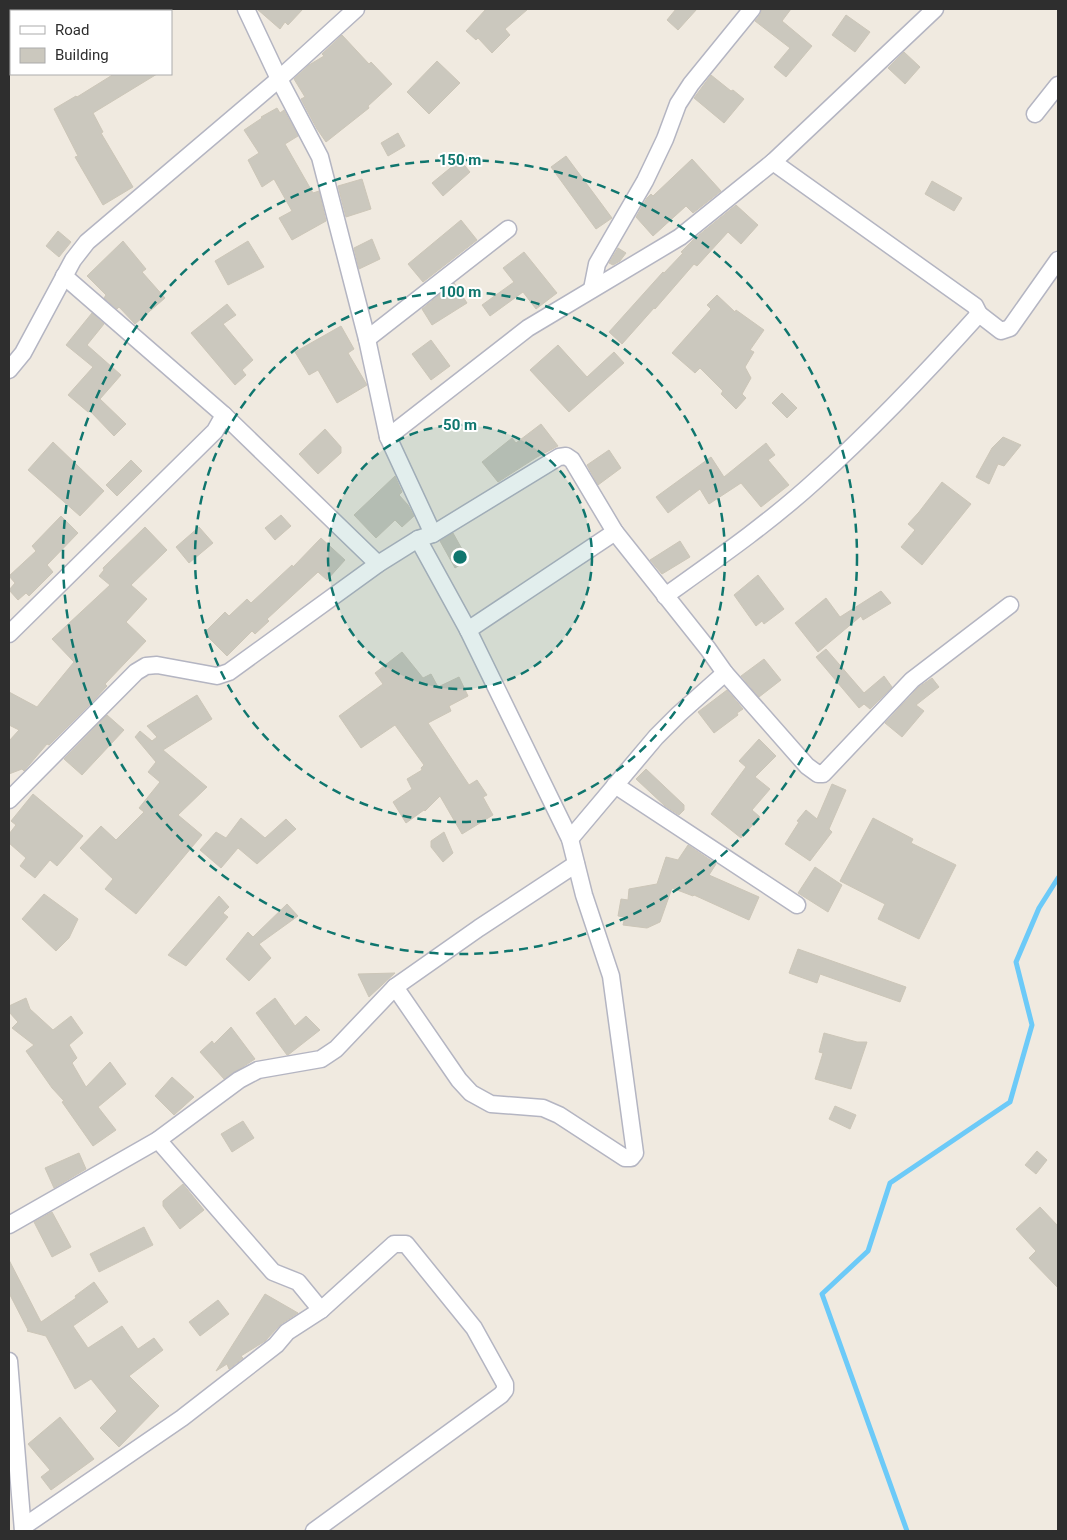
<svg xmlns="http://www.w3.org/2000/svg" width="1067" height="1540" font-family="Roboto,sans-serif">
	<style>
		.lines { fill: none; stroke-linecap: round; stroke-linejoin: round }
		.stream { stroke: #6ccaf8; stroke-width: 5 }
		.building { fill: #cbc8be; stroke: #ccc6b8 }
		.minor-casing { stroke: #b4b5c2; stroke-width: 19 }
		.minor { stroke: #fff; stroke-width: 16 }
		.ring { fill: none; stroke: #0f766e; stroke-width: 2.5; stroke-dasharray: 9 6 }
		.centre { fill: #0f766e; stroke: #fff; stroke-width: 2.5 }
		.ring-label { font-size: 15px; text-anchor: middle; font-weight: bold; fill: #0f766e; stroke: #fff; stroke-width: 4; stroke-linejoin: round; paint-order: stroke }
	</style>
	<rect width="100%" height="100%" fill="#f0eae0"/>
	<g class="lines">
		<polyline class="stream" points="907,1531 822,1294 868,1251 890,1183 1010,1102 1032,1025 1016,962 1039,908 1058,878"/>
	</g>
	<g class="building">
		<polygon points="257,9 303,9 288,25 285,22 280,29"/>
		<polygon points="486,9 528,9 505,29 510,35 492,53 478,38 476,40 466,31"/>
		<polygon points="676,9 697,9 678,30 667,20"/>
		<polygon points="762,9 791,9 782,21 812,46 786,77 774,67 790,48 755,21 760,15"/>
		<polygon points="846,15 870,32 855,52 832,35"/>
		<polygon points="342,35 369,64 371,62 392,84 368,106 369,108 326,142 317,129 301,99 305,97 294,79 309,65 324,56 322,54"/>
		<polygon points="904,52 920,67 905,84 888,68"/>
		<polygon points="437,61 460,83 429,114 407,92"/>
		<polygon points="114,74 157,74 93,113 103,132 101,133 133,187 103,205 75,157 78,156 54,109 76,96 77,97"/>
		<polygon points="711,75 731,91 733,90 744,99 724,123 694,98"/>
		<polygon points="277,108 280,113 284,110 298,136 285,144 313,193 319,191 326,221 292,240 279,218 292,211 274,179 262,187 248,160 259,153 244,130 262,118 261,117"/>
		<polygon points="398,133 405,146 388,156 381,143"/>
		<polygon points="566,156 612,218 596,229 551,167"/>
		<polygon points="692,159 721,191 693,213 686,206 653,236 636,217 647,198 651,194 653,196"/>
		<polygon points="460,160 470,172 443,196 432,183"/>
		<polygon points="362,179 371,209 346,217 338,186"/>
		<polygon points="932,181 962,198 954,211 925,194"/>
		<polygon points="736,205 758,225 741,244 728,232 697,266 694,264 655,309 654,308 622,344 609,332 663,272 664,273 683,253 681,252 694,239"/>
		<polygon points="461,220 477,240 423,282 408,264"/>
		<polygon points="58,231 71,242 59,257 46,246"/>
		<polygon points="372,239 380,259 359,269 354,248"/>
		<polygon points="123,241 146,269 142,272 165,298 135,324 119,307 117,309 104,298 106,295 87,276"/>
		<polygon points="248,241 264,267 228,285 215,261"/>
		<polygon points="618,248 626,253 620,261 613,265 609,263"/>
		<polygon points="524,252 557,293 536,309 523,292 490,316 482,305 514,282 503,268"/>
		<polygon points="454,283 467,303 432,325 422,309"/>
		<polygon points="717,295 735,312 736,310 764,330 750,350 754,352 745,367 751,378 742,394 746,398 736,409 721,394 723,391 700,368 695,373 672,353 711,309 707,305"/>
		<polygon points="227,304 236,315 223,324 253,360 242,370 246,375 235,385 191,333"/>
		<polygon points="92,313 104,324 87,345 121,375 100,399 126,424 114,436 90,411 88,412 68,395 93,367 66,345"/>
		<polygon points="341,326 354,349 348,353 367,385 337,403 318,370 309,375 295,352"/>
		<polygon points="431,340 450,366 431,380 412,354"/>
		<polygon points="558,345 587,377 614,352 624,363 569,412 530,370"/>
		<polygon points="782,393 797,408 787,418 772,403"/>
		<polygon points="541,424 558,446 537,457 498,482 482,462 512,438 516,443"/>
		<polygon points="325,429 341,447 341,453 318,474 299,454"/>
		<polygon points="1003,437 1021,445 1004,466 998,464 989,484 976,477 992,448"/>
		<polygon points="53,442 104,491 80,516 28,470"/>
		<polygon points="766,443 775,455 768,460 789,485 761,507 741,483 709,504 700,489 668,513 656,497 711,457 724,477"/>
		<polygon points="609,450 621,468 598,485 587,465"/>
		<polygon points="131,460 142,471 117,496 106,485"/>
		<polygon points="395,476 402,492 399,495 408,505 414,516 402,527 395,520 376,538 354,515"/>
		<polygon points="942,482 971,504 922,565 901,547 915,530 908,524 919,512"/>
		<polygon points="281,515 291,526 275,540 265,528"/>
		<polygon points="61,516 78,533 47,565 53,572 29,596 26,593 18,600 9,590 15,583 9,576 36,551 32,546"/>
		<polygon points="145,527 167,550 131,585 147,599 126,622 146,641 105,684 107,686 95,699 49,745 47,744 24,771 22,769 9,774 9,741 19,730 9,725 9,692 37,707 74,662 52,639 110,585 99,576 104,570 103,568"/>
		<polygon points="199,527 213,543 189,563 176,547"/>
		<polygon points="453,533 468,560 455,568 440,541"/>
		<polygon points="321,538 345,560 327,580 318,572 267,619 269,621 255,634 252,631 227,656 204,633 225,612 229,616 247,599 251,603 292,565 293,567"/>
		<polygon points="680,541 690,557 662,574 650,560"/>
		<polygon points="758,575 784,609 764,624 762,621 756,626 734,595"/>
		<polygon points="881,591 891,603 863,620 861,616 818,652 795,623 826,598 840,617"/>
		<polygon points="826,649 864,693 884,676 892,687 870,709 864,704 859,708 816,657"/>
		<polygon points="402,652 423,678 431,674 438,687 459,677 468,696 449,706 451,711 428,723 469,785 477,780 487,795 483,797 493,815 462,834 440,796 425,811 424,810 406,823 393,802 412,789 407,779 422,770 421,768 424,765 395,725 361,748 339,716 383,684 375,673"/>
		<polygon points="764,659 781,680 759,697 741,676"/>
		<polygon points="932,678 939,687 916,705 924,711 902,737 885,723 919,687"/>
		<polygon points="727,690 743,709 737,713 738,715 714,733 698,712"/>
		<polygon points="197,695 212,719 163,750 207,787 178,815 202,835 136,914 105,889 113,879 80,848 101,826 116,840 144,812 139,808 160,782 148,772 156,762 135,737 140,731 152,741 157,737 147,726"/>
		<polygon points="107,715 124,730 82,775 64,759"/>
		<polygon points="759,739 776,756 755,777 770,789 752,810 760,817 741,838 711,814 746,767 739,761"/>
		<polygon points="646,769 684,805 684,810 679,815 665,806 636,779"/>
		<polygon points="832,784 846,790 829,829 832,832 810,861 785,844 799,822 797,821 806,810 817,819"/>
		<polygon points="33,794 83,836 57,866 50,860 35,878 20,866 26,858 9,843 9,834 16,825 11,821"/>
		<polygon points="241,818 265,838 286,819 296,829 257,864 238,848 221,868 200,850 216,832 226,838"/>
		<polygon points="873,818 913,839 911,843 956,865 919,939 878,919 885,904 840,881"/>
		<polygon points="444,832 453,853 443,862 431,847 431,841"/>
		<polygon points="688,845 716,864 709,875 759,897 749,920 694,895 693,896 672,888 660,922 647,928 623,925 625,917 618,916 621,899 628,900 629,889 657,884 666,857 678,860"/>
		<polygon points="815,867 842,885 828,912 798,893"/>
		<polygon points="44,894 78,919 69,938 56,951 22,919"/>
		<polygon points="219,896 229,907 223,913 228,917 186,966 168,955"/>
		<polygon points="287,904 298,916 259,944 271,958 249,981 226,959 248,932 253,937"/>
		<polygon points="798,949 906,987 900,1002 820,974 817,983 789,973"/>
		<polygon points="395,973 369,997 358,974"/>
		<polygon points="26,998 30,1009 53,1030 71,1016 83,1033 69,1045 77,1058 72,1063 86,1087 110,1062 126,1084 98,1107 116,1130 93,1146 62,1102 64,1101 52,1088 26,1051 34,1045 12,1028 18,1022 9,1012 9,1006"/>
		<polygon points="275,998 295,1026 306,1016 320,1030 288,1055 287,1055 256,1013"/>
		<polygon points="231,1027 255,1059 224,1079 200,1052 212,1041 214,1044"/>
		<polygon points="824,1033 857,1042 867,1042 851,1089 815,1079 823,1053 819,1052"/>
		<polygon points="172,1077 194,1097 174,1115 155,1096"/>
		<polygon points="835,1106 856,1115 850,1129 829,1119"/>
		<polygon points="243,1121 254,1138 232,1152 221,1134"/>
		<polygon points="1037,1151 1047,1160 1036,1174 1025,1165"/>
		<polygon points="79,1153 86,1169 54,1188 45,1168"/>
		<polygon points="183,1184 204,1210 180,1229 163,1206 163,1201"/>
		<polygon points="1040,1207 1058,1226 1058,1288 1029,1258 1036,1251 1016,1229"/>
		<polygon points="52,1212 71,1247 52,1257 34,1222"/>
		<polygon points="144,1227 153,1245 99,1272 90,1254"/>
		<polygon points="9,1260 41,1322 76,1298 75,1296 94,1282 108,1302 73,1326 88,1348 122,1326 138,1349 154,1338 163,1350 129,1376 159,1406 119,1447 100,1428 117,1411 91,1379 75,1389 46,1336 27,1331 28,1330 9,1293"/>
		<polygon points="265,1294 298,1313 281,1324 265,1341 241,1356 243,1358 229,1369 227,1364 216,1371"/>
		<polygon points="218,1300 229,1314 200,1336 189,1322"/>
		<polygon points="60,1417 94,1459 51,1490 41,1477 50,1470 28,1444"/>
	</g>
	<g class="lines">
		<g class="minor-casing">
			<g id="minor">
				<polyline points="246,9 279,79 320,157 367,339 388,437 433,534"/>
				<polyline points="1035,114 1058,85"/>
				<polyline points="64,276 224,415 378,564"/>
				<polyline points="592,289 597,264 645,181 665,139 678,104 691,84 752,9"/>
				<polyline points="979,314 1001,331 1010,328 1058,260"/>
				<polyline points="367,339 508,229"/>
				<polyline points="9,370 23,353 73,260 87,242 279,79 356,9"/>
				<polyline points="388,437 528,328 680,237 773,162 935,9"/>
				<path d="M665 596C717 559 769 523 816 480 874 428 927 372 979 314L975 306 773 162"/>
				<polyline points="468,630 615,532"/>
				<polyline points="9,634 215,431 224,415"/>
				<polyline points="615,785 797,905"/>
				<polyline points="9,800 136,672 146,666 157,665 217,676 229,672 378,564 418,539 433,534 559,457 566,456 572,460 615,532 708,649 725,673 807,766 818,774 823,774 912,680 1010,605"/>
				<polyline points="570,839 656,737 679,714 725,673"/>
				<polyline points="395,987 459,1080 471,1093 491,1104 543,1108 559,1115 625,1158 631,1158 635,1153 611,976 584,895 570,839 468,630 418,539"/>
				<polyline points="158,1140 273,1272 298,1282 321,1310"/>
				<polyline points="9,1225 158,1140 239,1080 258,1070 321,1059 336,1049 395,987 479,928 576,864"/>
				<polyline points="9,1361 23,1531"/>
				<polyline points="23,1527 182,1418 276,1345 287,1332 321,1310 394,1244 406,1244 474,1328 505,1384 505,1390 501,1395 314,1531"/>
			</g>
		</g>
		<use href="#minor" class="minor"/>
	</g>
	<circle cx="460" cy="557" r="132" fill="#0f766e" fill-opacity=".12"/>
	<g class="ring">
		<circle cx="460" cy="557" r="132"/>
		<circle cx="460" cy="557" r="265"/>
		<circle cx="460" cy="557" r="397"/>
	</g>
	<circle cx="460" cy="557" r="8" class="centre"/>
	<g class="ring-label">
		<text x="460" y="165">150 m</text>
		<text x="460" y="297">100 m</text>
		<text x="460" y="430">50 m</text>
	</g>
	<rect width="1067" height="1540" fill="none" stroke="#2e2e2e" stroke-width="20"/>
	<rect x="10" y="10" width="162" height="65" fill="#ffffff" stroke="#ababab"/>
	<rect x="20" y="26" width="25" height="8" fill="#ffffff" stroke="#ababab"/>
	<text x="55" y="35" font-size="15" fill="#2e2e2e">Road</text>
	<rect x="20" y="48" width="25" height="15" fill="#cbc8be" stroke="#ababab"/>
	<text x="55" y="60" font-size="15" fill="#2e2e2e">Building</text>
</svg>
